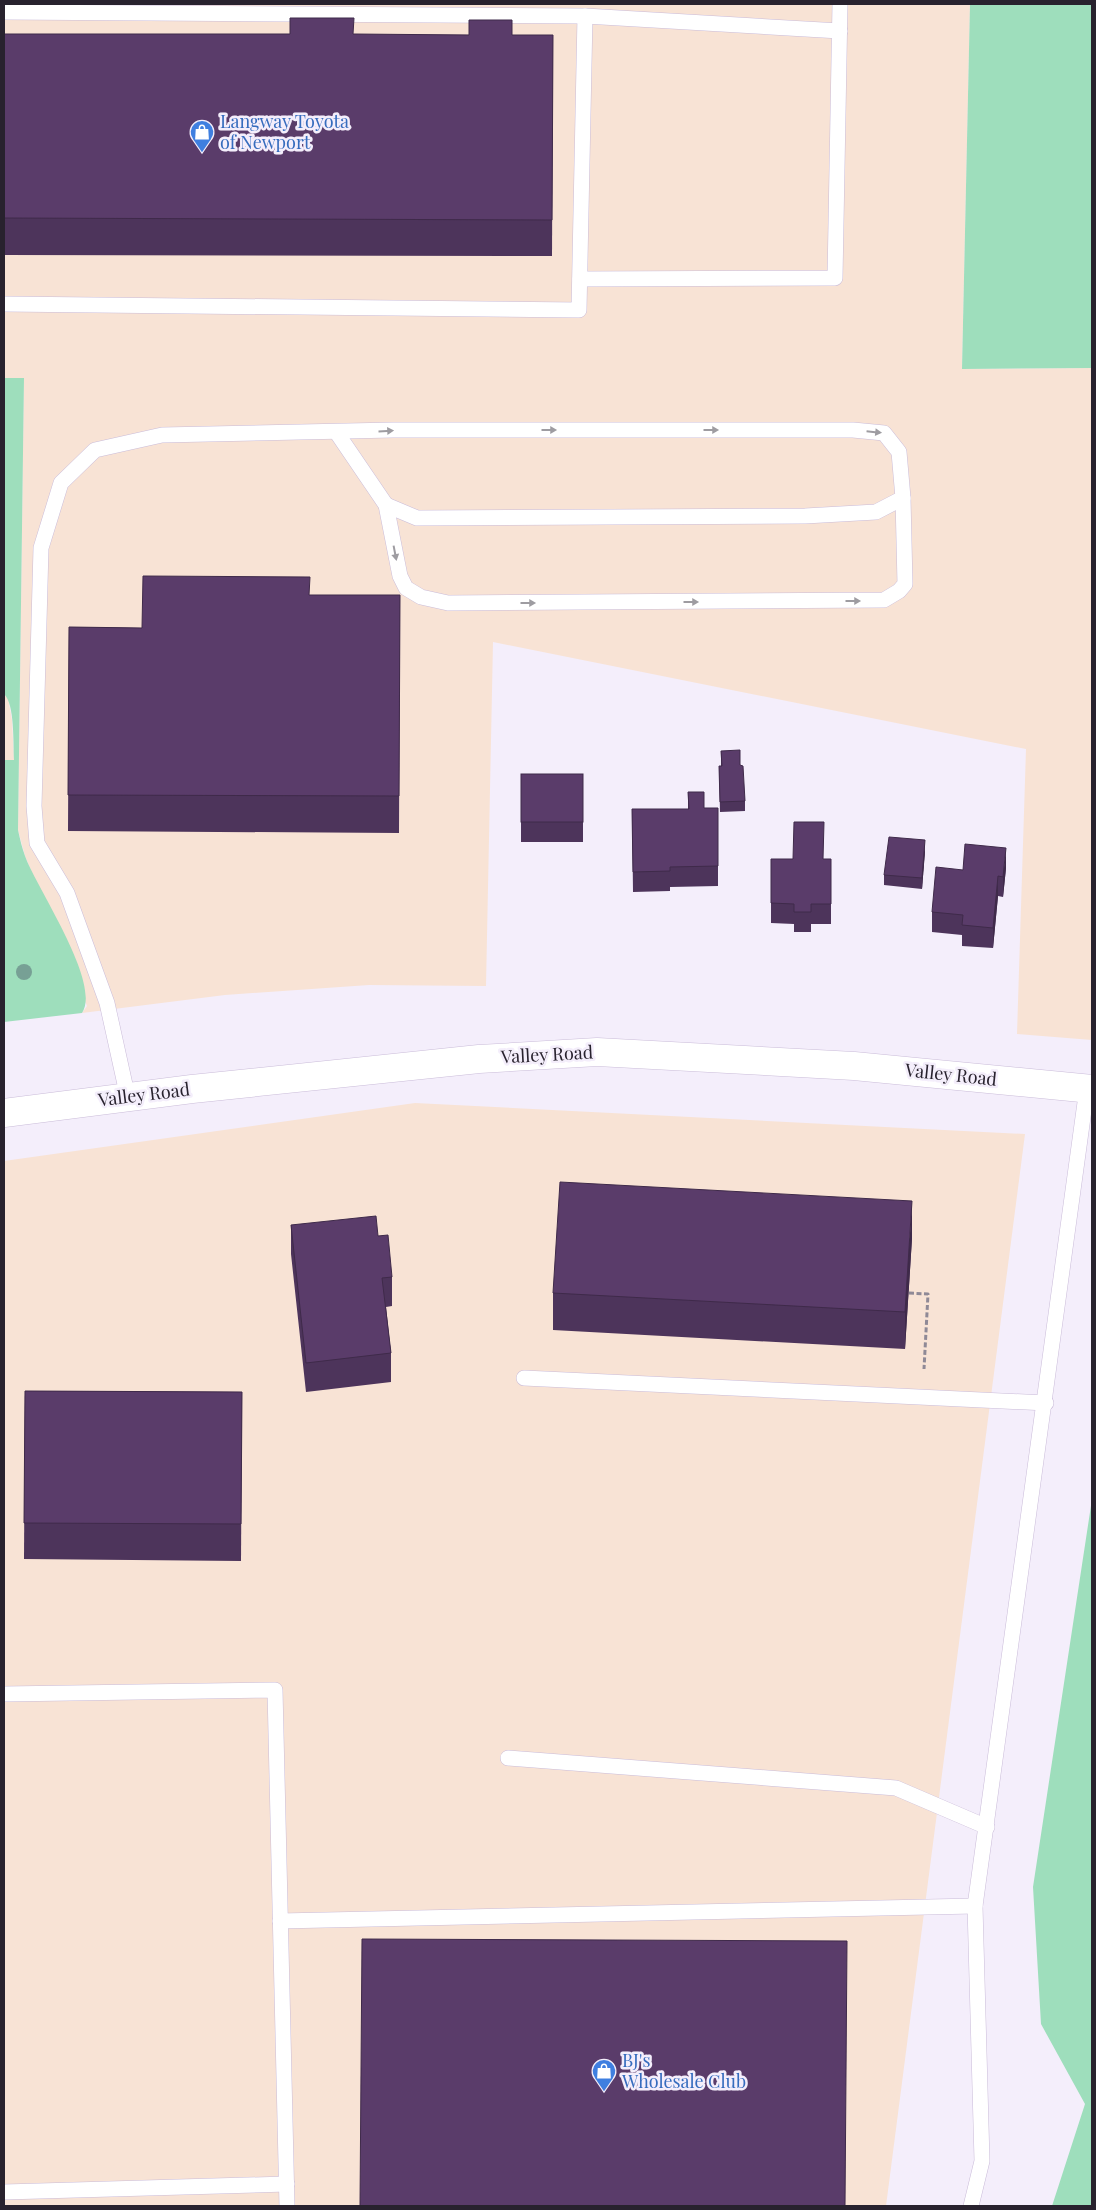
<svg xmlns="http://www.w3.org/2000/svg" width="1096" height="2210" font-family="'Playfair Display',serif">
	<style>
		.commercial { fill: #f8e3d5 }
		.green { fill: #9edebc }
		.lines { fill: none; stroke-linecap: round; stroke-linejoin: round }
		.service-casing { stroke: #cabcd9; stroke-width: 16 }
		.secondary-casing { stroke: #cabcd9; stroke-width: 29 }
		.path { stroke: #8f8996; stroke-width: 3; stroke-dasharray: 5 2.5; stroke-linecap: butt }
		.service { stroke: #fff; stroke-width: 15 }
		.secondary { stroke: #fff; stroke-width: 28 }
		.tree { fill: #77a095 }
		.wall { fill: #4d345b }
		.shaded-wall { fill: #3f2a4a }
		.building { fill: #5a3c6a; stroke: #3f2a4a }
		.oneway { fill: #9e9ca1 }
		.labels { text-anchor: middle; stroke-width: 5; stroke-linejoin: round; paint-order: stroke }
		.shop-label { font-size: 18px; fill: #366cbe; stroke: #f4eefb; text-anchor: start }
		.street-label { font-size: 18px; fill: #28222e; stroke: #f4eefb }
	</style>
	<rect width="100%" height="100%" fill="#f4eefb"/>
	<g class="commercial">
		<polygon points="4,4 970,4 962,369 1092,368 1092,1040 1017,1034 1026,749 493,642 486,986 369,985 225,995 82,1013 87,1006 25,856 18,830 24,378 4,378"/>
		<polygon points="4,694 8,698 12,720 14,760 4,760"/>
		<polygon points="415,1103 1025,1134 886,2206 4,2206 4,1161"/>
	</g>
	<g class="green">
		<polygon points="970,4 1092,4 1092,368 962,369"/>
		<path d="M4 378H24L18 830C20 839 22 848 25 856 37 889 102 983 82 1013L4 1022V760H14C13 744 15 704 4 694Z"/>
		<polygon points="1092,1499 1092,2206 1052,2206 1085,2104 1041,2024 1033,1887"/>
	</g>
	<g class="lines">
		<g class="service-casing">
			<g id="service">
				<polyline points="4,12 585,16 579,310 4,304"/>
				<polyline points="585,16 840,31"/>
				<polyline points="580,279 835,278 840,4"/>
				<polyline points="337,433 386,505 400,576 406,588 421,597 448,603 884,600 899,591 905,584 903,498"/>
				<polyline points="128,1098 107,1003 67,893 37,843 34,806 41,548 61,483 95,450 162,435 393,430 853,430 884,433 899,452 903,498 876,512 805,516 417,518 386,505"/>
				<polyline points="524,1378 1046,1403"/>
				<polyline points="4,1694 275,1690 287,2206"/>
				<polyline points="508,1758 896,1788 987,1827"/>
				<polyline points="280,1921 975,1906"/>
				<polyline points="4,2192 287,2184"/>
				<polyline points="971,2206 982,2161 975,1906 1087,1088"/>
			</g>
		</g>
		<g class="secondary-casing">
			<polyline id="secondary" points="4,1113 192,1089 479,1059 597,1052 854,1066 1092,1089"/>
		</g>
		<polyline class="path" points="909,1293 928,1294 924,1369"/>
		<use href="#service" class="service"/>
		<use href="#secondary" class="secondary"/>
	</g>
	<circle class="tree" cx="24" cy="972" r="8"/>
	<g class="wall">
		<polygon points="4,34 553,35 552,256 4,255"/>
		<polygon points="310,595 400,595 399,833 68,831 69,627 142,628"/>
		<polygon points="721,751 740,765 745,801 745,811 720,812 719,766 721,766"/>
		<rect x="521" y="774" width="62" height="68"/>
		<polygon points="688,792 704,808 718,808 718,886 670,887 670,891 633,892 632,809 688,809"/>
		<polygon points="925,851 922,889 884,885 884,875"/>
		<polygon points="771,859 824,859 831,880 831,924 811,924 811,932 794,932 794,924 771,923"/>
		<polygon points="1006,868 1003,897 998,896 993,948 962,946 962,935 932,932 932,912 963,870"/>
		<polygon points="291,1225 378,1236 392,1277 392,1306 386,1307 391,1353 391,1382 306,1392 291,1254"/>
		<polygon points="912,1238 905,1349 553,1330 553,1293"/>
		<polygon points="25,1391 242,1392 241,1561 24,1559"/>
	</g>
	<g class="shaded-wall">
		<polygon points="925,840 925,851 922,889 922,878"/>
		<polygon points="1006,848 1006,868 1003,897 1003,877"/>
		<polygon points="998,876 998,896 993,948 993,928"/>
		<polygon points="912,1201 912,1238 905,1349 905,1312"/>
	</g>
	<g class="building">
		<polygon points="290,18 354,18 353,34 469,35 469,20 512,20 512,35 553,35 552,220 4,218 4,34 290,34"/>
		<polygon points="143,576 310,577 309,595 400,595 399,796 68,795 69,627 142,628"/>
		<polygon points="740,750 740,765 743,766 745,801 720,802 719,766 722,766 721,751"/>
		<rect x="521" y="774" width="62" height="48"/>
		<polygon points="688,792 704,792 704,808 718,808 718,866 670,867 670,871 633,872 632,809 689,809"/>
		<polygon points="794,822 824,822 823,859 831,859 831,904 811,904 811,912 794,912 794,904 771,903 771,859 793,859"/>
		<polygon points="889,837 925,840 922,878 884,875"/>
		<polygon points="965,844 1006,848 1003,877 998,876 993,928 962,925 963,915 932,912 936,867 963,870"/>
		<polygon points="560,1182 912,1201 905,1312 553,1293"/>
		<polygon points="376,1216 378,1236 388,1235 392,1277 382,1278 391,1353 306,1363 291,1225"/>
		<polygon points="25,1391 242,1392 241,1524 24,1523"/>
		<polygon points="362,1939 847,1941 845,2206 360,2206"/>
	</g>
	<defs><path id="oneway-solid" d="M-6-.8H1V-3.2L6.5 0L1 3.2V.8H-6Z" transform="scale(1.25)"/></defs>
	<g class="oneway">
		<use href="#oneway-solid" transform="translate(549 430)"/>
		<use href="#oneway-solid" transform="translate(711 430)"/>
		<use href="#oneway-solid" transform="translate(386 431) rotate(-3)"/>
		<use href="#oneway-solid" transform="translate(874 432) rotate(6)"/>
		<use href="#oneway-solid" transform="translate(395 553) rotate(79)"/>
		<use href="#oneway-solid" transform="translate(853 601)"/>
		<use href="#oneway-solid" transform="translate(691 602)"/>
		<use href="#oneway-solid" transform="translate(528 603)"/>
	</g>
	<defs>
		<g id="shop-pin" transform="scale(1.25)"><path d="M0 17L-7.5 6A9.5 9.5 0 1 1 7.5 6Z" fill="#3f7fe0" stroke="#f4eefb"/><path d="M-5-2.5h2.3a2.7 3.5 0 0 1 5.4 0H5L5.5 6h-11ZM-1.5-2.5h3a1.5 2.3 0 0 0-3 0Z" fill="#fff"/></g>
	</defs>
	<g fill-rule="evenodd">
		<use href="#shop-pin" x="202" y="132"/>
		<use href="#shop-pin" x="604" y="2071"/>
	</g>
	<g class="labels">
		<g class="shop-label">
			<text x="220" y="128">Langway Toyota<tspan x="220" dy="21">of Newport</tspan></text>
			<text x="622" y="2067">BJ's<tspan x="622" dy="21">Wholesale Club</tspan></text>
		</g>
		<g class="street-label">
			<text transform="translate(547 1055) rotate(-3)" y="6">Valley Road</text>
			<text transform="translate(951 1075) rotate(6)" y="6">Valley Road</text>
			<text transform="translate(144 1095) rotate(-7)" y="6">Valley Road</text>
		</g>
	</g>
	<rect width="1096" height="2210" fill="none" stroke="#28222e" stroke-width="10"/>
</svg>
